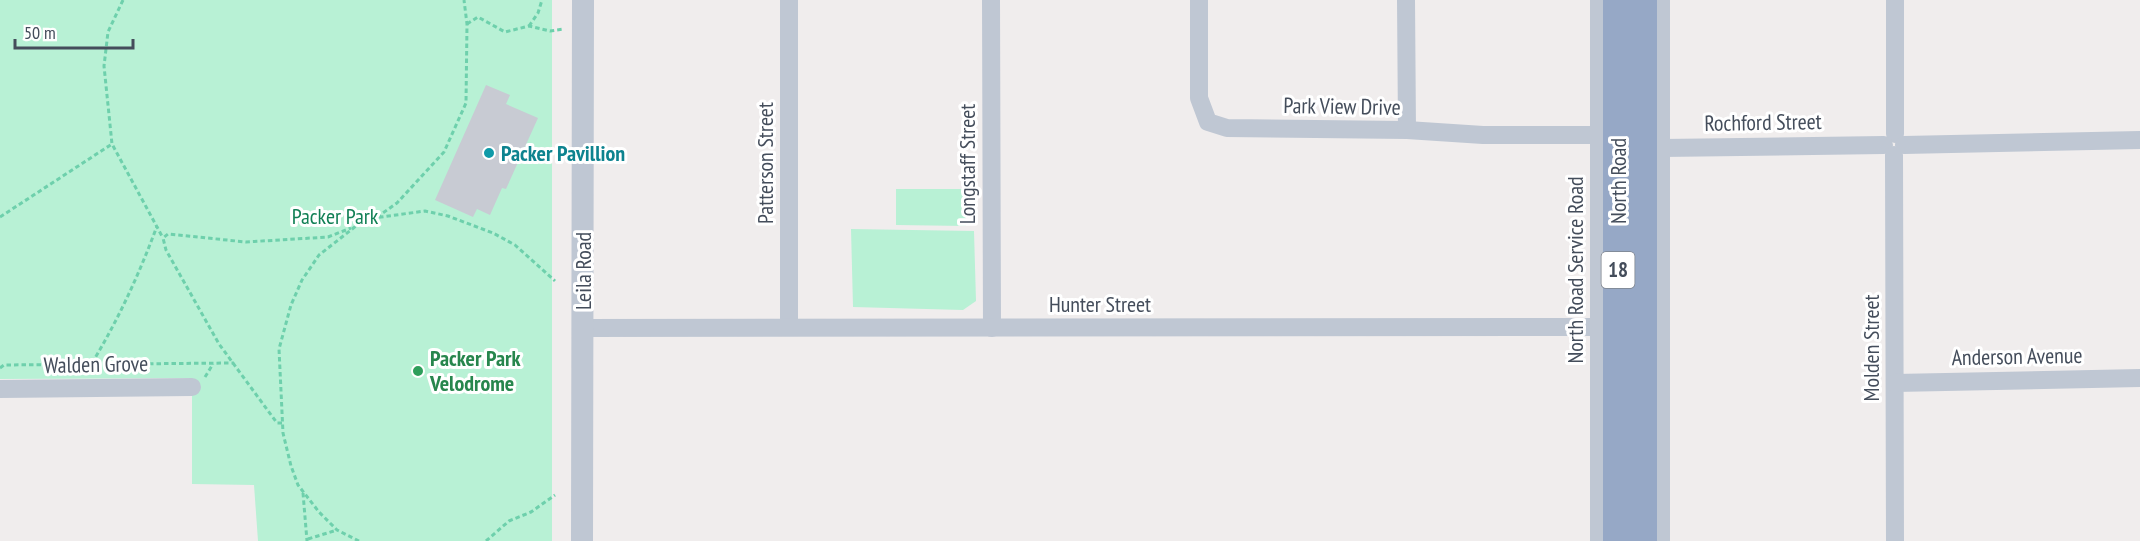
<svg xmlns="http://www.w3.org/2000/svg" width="2140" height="541" font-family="'PT Sans Narrow',sans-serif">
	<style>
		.green { fill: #b8f1d5 }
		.building { fill: #c8cbd3 }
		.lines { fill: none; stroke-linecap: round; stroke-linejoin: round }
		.path { stroke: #6ed0ac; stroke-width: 3; stroke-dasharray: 4.5 3; stroke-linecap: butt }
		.minor { stroke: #bfc7d3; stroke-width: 18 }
		.tertiary { stroke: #bfc7d3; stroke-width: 22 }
		.trunk { stroke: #96a8c6; stroke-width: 28 }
		.culture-dot { fill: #0f9aa8; stroke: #fff; stroke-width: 2 }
		.leisure-dot { fill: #2e9e5b; stroke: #fff; stroke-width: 2 }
		.labels { text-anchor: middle; stroke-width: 6; stroke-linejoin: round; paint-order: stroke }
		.shield { fill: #fff; stroke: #7c828c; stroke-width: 1.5 }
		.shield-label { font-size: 21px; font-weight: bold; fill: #444d5b }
		.street-label { font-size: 22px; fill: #444d5b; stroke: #fff }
		.culture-label { font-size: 22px; font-weight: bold; fill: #0d838f; stroke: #fff; text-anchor: start }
		.park-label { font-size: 22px; fill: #128056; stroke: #fff }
		.leisure-label { font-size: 22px; font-weight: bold; fill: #27864d; stroke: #fff; text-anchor: start }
	</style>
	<rect width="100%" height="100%" fill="#f0eded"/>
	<g class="green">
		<polygon points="0,0 552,0 552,541 258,541 254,485 192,484 192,378 0,379"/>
		<polygon points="896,189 966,189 966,226 896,225"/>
		<polygon points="851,229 974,231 976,301 963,310 853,307"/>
	</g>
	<polygon class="building" points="486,85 510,95 506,104 538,118 506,189 502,188 490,215 477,209 473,217 435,200"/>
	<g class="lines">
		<g class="path">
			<polyline points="123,0 108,32 104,66 112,144 163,238"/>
			<polyline points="467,24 478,17 505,32 529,26 550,31 564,29"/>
			<polyline points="529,26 538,13 542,0"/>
			<polyline points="0,217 112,144"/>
			<polyline points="377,217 397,203 444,152 466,103 467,24 464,0"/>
			<path d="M95 364V358C120 316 140 272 157 226"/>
			<polyline points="0,368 4,365 234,363"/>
			<polyline points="205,377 213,364"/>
			<polyline points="282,423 277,423 219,344 166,250 163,238 168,234 246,242 328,237 351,228"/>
			<polyline points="303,493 307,541"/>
			<polyline points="308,539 337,530"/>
			<polyline points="359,541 337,530 319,512 298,485 291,466 283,433 279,349 291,305 302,280 319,255 356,226 374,218 425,211 448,216 493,233 515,245 555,281"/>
			<polyline points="486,541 509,521 531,512 555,495"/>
		</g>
		<g class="minor">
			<polyline points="789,0 789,327"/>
			<polyline points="991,0 992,328"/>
			<polyline points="1199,0 1199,98 1208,122 1227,128 1407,130 1483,135 1600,135"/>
			<polyline points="1406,0 1407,130"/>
			<polyline points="1895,134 1895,0"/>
			<polyline points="1904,145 2140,140"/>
			<polyline points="1652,150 1662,148 1884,145"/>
			<polyline points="1894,155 1895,541"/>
			<polyline points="583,328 1618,327"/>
			<polyline points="1895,383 2140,378"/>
			<polyline points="0,389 192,387"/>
			<polyline points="1599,541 1599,0"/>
			<polyline points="1661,541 1661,0"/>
		</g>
		<polyline class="tertiary" points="582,541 583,0"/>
		<g class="trunk">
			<polyline points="1643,0 1643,541"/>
			<polyline points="1617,541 1617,0"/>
		</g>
	</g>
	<circle class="culture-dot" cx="489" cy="153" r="6"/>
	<circle class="leisure-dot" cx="418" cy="371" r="6"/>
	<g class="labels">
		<rect class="shield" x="1601.5" y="252" width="33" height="36" rx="4.5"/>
		<g class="shield-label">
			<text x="1618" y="277">18</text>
		</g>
		<g class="street-label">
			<text transform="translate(1342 106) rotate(1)" y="8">Park View Drive</text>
			<text transform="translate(1763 122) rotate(-1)" y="8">Rochford Street</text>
			<text transform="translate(765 163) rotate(-90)" y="8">Patterson Street</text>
			<text transform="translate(967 164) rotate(-90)" y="8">Longstaff Street</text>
			<text transform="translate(1618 181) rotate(-90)" y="8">North Road</text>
			<text transform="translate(1575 270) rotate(-90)" y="8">North Road Service Road</text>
			<text transform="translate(583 271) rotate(-90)" y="8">Leila Road</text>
			<text x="1100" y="312">Hunter Street</text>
			<text transform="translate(1871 348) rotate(-90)" y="8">Molden Street</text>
			<text transform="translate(2017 356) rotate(-1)" y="8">Anderson Avenue</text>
			<text transform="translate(96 364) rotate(-1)" y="8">Walden Grove</text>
		</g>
		<g class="culture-label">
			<text x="501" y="161">Packer Pavillion</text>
		</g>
		<g class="park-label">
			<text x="335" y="224">Packer Park</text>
		</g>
		<g class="leisure-label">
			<text x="430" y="366">Packer Park<tspan x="430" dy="25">Velodrome</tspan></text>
		</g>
	</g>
	<path d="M15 39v9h118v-9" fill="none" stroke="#444d5b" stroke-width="3"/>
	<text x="24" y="39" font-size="18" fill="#444d5b" stroke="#ffffff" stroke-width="4.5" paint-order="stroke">50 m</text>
</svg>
